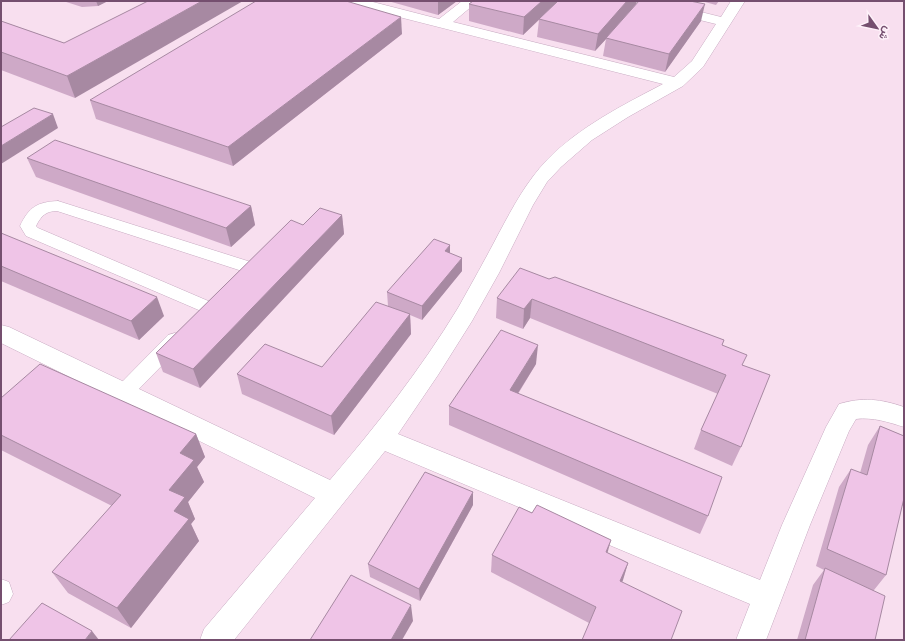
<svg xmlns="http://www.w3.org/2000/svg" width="905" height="641" font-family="'Source Sans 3',Vazirmatn,sans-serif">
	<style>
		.residential { fill: #f8dfef }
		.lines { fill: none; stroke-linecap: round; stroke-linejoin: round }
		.service-casing { stroke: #c8abc2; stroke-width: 1 }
		.minor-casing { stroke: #c8abc2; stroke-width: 1 }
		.service { fill: #fff; fill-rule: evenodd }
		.minor { fill: #fff; fill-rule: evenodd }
		.wall { fill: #cea9c7 }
		.shaded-wall { fill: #a789a2 }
		.building { fill: #efc4e7; stroke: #a789a2 }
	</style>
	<rect width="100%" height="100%" fill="#fbebf5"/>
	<rect class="residential" x="1" y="1" width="903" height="639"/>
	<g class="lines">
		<g class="service-casing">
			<g id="service">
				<path d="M58 201 254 263 256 267 254 271 248 273 242 271 57 211C46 211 41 216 36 226L38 228 213 303 216 307 213 311 207 313 201 311 26 236 20 226C29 207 37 202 58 201Z"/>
				<polygon points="175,333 182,335 184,340 182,345 131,397 124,400 117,397 114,392 117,387 168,335"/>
				<polygon points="1,579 9,582 13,594 9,602 1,605"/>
			</g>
		</g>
		<g class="minor-casing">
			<path id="minor" d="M346 1H369L439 19 462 1H478L453 22 674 77 692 61 716 24 635 4 633 1H657L721 17 731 1H745L703 67 683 86 628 117 592 140 561 167 547 182 533 205 499 273 472 321 438 375 398 434 760 580 782 525 826 427 839 404C862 397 881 399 904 407V427C888 422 873 417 856 419L849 431 810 525 766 640H736L750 604 385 451 234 640H200L204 629 315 498 1 343V325L9 327 330 480C376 426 421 369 458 308 472 283 486 258 499 233 513 207 526 182 547 160 579 127 623 105 663 84L348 4Z"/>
		</g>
		<use href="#service" class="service"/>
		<use href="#minor" class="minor"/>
	</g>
	<g class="wall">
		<polygon points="63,1 108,1 98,6 82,7"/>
		<polygon points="388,1 457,1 438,15"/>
		<polygon points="473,1 637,1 636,4 701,21 665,72 603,56 606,39 595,51 537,37 539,20 523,35 469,21 469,4"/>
		<polygon points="701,1 719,1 716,5"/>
		<polygon points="1,21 64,43 75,98 1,70"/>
		<polygon points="402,34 233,166 96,119 90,100"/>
		<polygon points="27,158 251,206 255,225 231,247 36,177"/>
		<polygon points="342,215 344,234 200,388 163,372 156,353 303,225"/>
		<polygon points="1,233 164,316 139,340 1,281"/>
		<polygon points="450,253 462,271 422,320 410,315 411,334 334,435 242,394 237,374 322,367 388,306 387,292"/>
		<polygon points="549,279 724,340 722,345 743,365 741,447 732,466 694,449 701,430 718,394 530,318 523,329 496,318 497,298"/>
		<polygon points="536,364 518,394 708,516 700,534 449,425 449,406"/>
		<polygon points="1,398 196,434 205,457 197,467 204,482 188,502 195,519 191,524 199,541 131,628 68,593 52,572 112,506 1,450"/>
		<polygon points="880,426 904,436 904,506 902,506 886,575 874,590 875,640 797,640 813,585 824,570 816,566 839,487 851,469 860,473 868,445"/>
		<polygon points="473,505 420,601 370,577 368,564"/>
		<polygon points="608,553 628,563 622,582 589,623 491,572 492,555"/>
	</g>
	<g class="shaded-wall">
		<polygon points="96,1 108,1 98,6"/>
		<polygon points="202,1 243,1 75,98 67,76"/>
		<polygon points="438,1 457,1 438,15"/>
		<polygon points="542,1 558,1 523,35 524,17"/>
		<polygon points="627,1 637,1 636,4 606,38 606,39 595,51 598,34"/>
		<polygon points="705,4 701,21 665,72 669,54"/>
		<polygon points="401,17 402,34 233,166 228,147"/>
		<polygon points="53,114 58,128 1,164 1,146"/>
		<polygon points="251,206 255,225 231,247 226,228"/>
		<polygon points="342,215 344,234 200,388 193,369"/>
		<polygon points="450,245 450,259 445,251"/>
		<polygon points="462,258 462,271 422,320 422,306"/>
		<polygon points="157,297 164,316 139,340 131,321"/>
		<polygon points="532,299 530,318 523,329 524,309"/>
		<polygon points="410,314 411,334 334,435 331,416"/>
		<polygon points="538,345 536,364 508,409 510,390"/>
		<polygon points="196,434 205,457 197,467 204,482 188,502 195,519 191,524 199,541 131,628 117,608 169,490 180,453"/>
		<polygon points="473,492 473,505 420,601 419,589"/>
		<polygon points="611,540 606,558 606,552"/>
		<polygon points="628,563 623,580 615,598 620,581"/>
		<polygon points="411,605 413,621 402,640 391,640"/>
		<polygon points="92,631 99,640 85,640"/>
	</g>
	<g class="building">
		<polygon points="148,1 202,1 67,76 1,52 1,21 64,43"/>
		<polygon points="256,1 346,1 401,17 228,147 90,100"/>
		<polygon points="473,1 542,1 524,17 469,4"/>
		<polygon points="558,1 627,1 598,34 539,19"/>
		<polygon points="639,1 690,1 705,4 669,54 606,38"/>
		<polygon points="34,108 53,114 1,146 1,127"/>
		<polygon points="55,140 251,206 226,228 27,158"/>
		<polygon points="320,208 342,215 193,369 156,353 291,220 303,225"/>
		<polygon points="1,233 157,297 131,321 1,266"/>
		<polygon points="434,239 450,245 445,251 462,258 422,306 387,292"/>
		<polygon points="520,268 549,279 555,277 724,340 722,345 747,355 742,365 770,375 741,447 701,430 726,375 532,299 524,309 497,298"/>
		<polygon points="376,302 410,314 331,416 237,374 265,344 322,367"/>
		<polygon points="501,330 538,345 510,390 722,477 708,516 449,406"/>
		<polygon points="40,364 196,434 180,453 194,460 169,490 185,497 174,511 189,519 117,608 52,572 121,495 1,435 1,398"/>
		<polygon points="880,426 904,436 904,498 886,575 827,549 851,469 867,475"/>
		<polygon points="425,472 473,492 419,589 368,564"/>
		<polygon points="537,505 611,540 606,552 628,563 620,581 682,611 671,640 582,640 596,607 492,555 519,507 532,513"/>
		<polygon points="825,568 885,596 875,640 805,640"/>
		<polygon points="351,575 411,605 391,640 310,640"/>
		<polygon points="42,603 92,631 85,640 9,640"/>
	</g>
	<rect width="905" height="641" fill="none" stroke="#754f6f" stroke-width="4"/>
	<g transform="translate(877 28) rotate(123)" stroke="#fef1f9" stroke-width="3" paint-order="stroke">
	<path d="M0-3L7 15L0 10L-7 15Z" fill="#754f6f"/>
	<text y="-6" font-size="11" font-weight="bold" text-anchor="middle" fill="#754f6f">ش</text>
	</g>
</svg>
